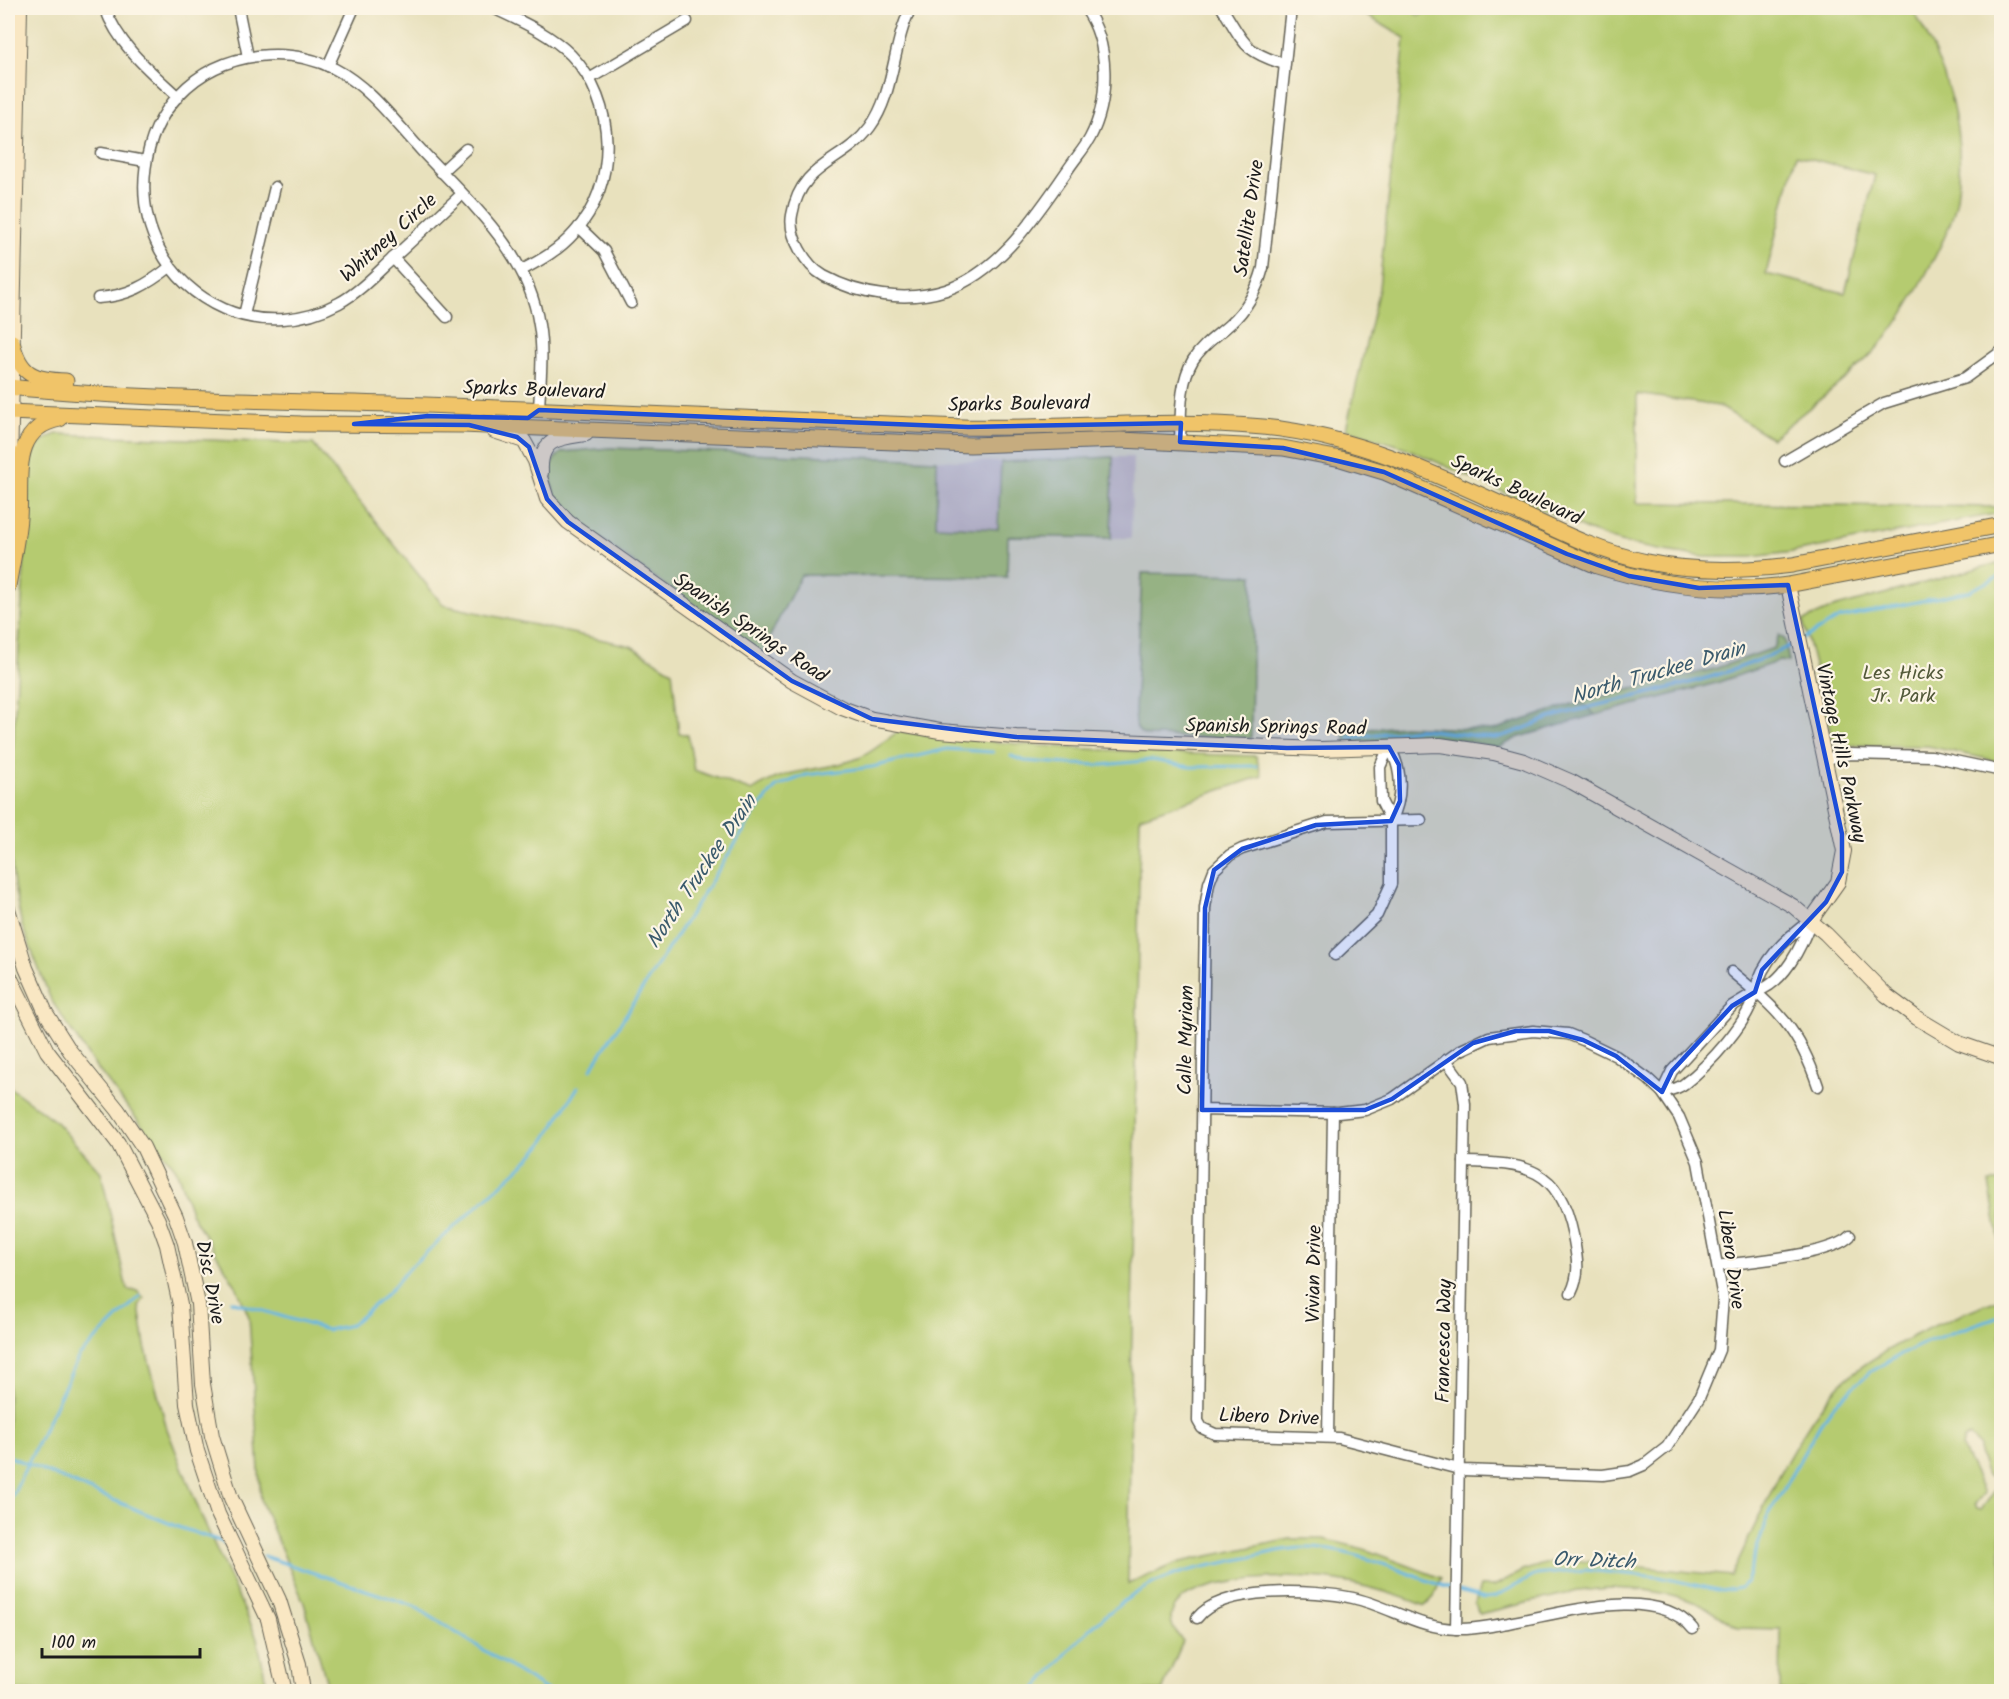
<svg xmlns="http://www.w3.org/2000/svg" width="2009" height="1699" font-family="Kalam,sans-serif">
	<style>
		.industrial { fill: #d0c0bc }
		.green { fill: #b5cb6f; stroke: #687446; stroke-width: 1.5; fill-rule: evenodd }
		.forest { fill: #90af62; stroke: #56663f; stroke-width: 1.5 }
		.lines { fill: none; stroke-linecap: round; stroke-linejoin: round }
		.stream { stroke: #68b7e3; stroke-width: 3 }
		.street-casing { stroke: #636154; stroke-width: 13 }
		.secondary-casing { stroke: #636154; stroke-width: 16 }
		.primary-casing { stroke: #636154; stroke-width: 17 }
		.street { stroke: #fff; stroke-width: 10 }
		.secondary { stroke: #f9e7c3; stroke-width: 14 }
		.primary { stroke: #f0c469; stroke-width: 15 }
		.marked { fill: #1d4ed8; fill-opacity: 0.2; stroke: #1d4ed8; stroke-width: 4.5; stroke-linejoin: round }
		.labels { text-anchor: middle; stroke-width: 4.5; stroke-linejoin: round; paint-order: stroke }
		.street-label { font-size: 20px; fill: #1c1c1c; stroke: #fcf5e5 }
		.park-label { font-size: 20px; fill: #525939; stroke: #fcf5e5 }
		.water-label { font-size: 21px; font-style: italic; fill: #3a5a6c; stroke: #fcf5e5 }
	</style>
	<rect width="100%" height="100%" fill="#fcf5e5"/>
	<filter id="ink" filterUnits="userSpaceOnUse"><feTurbulence type="fractalNoise" baseFrequency=".0167" numOctaves="2"/><feDisplacementMap in="SourceGraphic" scale="12" xChannelSelector="R" yChannelSelector="G"/><feConvolveMatrix kernelMatrix="1 2 1 2 8 2 1 2 1" color-interpolation-filters="sRGB"/></filter>
	<filter id="wash" filterUnits="userSpaceOnUse"><feTurbulence type="fractalNoise" baseFrequency=".008" numOctaves="4" result="noise"/><feDisplacementMap in="SourceGraphic" scale="24" xChannelSelector="R" yChannelSelector="G"/><feGaussianBlur stdDeviation="1.35" result="paint"/><feColorMatrix in="noise" values="0 0 0 0 0 0 0 0 0 0 0 0 0 0 0 0 0 1.4 0 .05"/><feComposite in="paint" operator="in"/></filter>
	<g filter="url(#wash)">
		<rect width="100%" height="100%" fill="#e8e1bd"/>
		<g class="industrial">
			<polygon points="1113,457 1133,457 1131,538 1111,538"/>
			<polygon points="937,460 1001,462 998,529 935,527"/>
		</g>
		<g class="green">
			<path d="M1354 8H1409L1419 16 1430 8H1912C1946 65 1967 131 1957 198 1953 224 1938 251 1926 274 1913 299 1898 325 1879 346 1848 380 1808 408 1772 438L1719 406 1637 394V503L2001 507V513L1793 552 1751 557H1705L1658 550 1620 542 1589 531 1406 448 1346 429 1379 288 1405 38ZM1796 155 1875 175 1845 293 1766 274Z"/>
			<path d="M57 434 313 444 443 605 631 646 672 671 679 733 688 735 694 770 752 791C790 765 821 773 859 758 872 752 887 740 898 731 1017 747 1136 753 1256 756L1262 776 1140 817 1128 1584 1180 1562 1290 1539H1324L1364 1549 1441 1578 1434 1597 1425 1606C1356 1578 1290 1569 1217 1585 1202 1589 1182 1594 1174 1608 1167 1620 1174 1632 1183 1641L1162 1691H329L304 1603 261 1501 249 1317 236 1286 192 1215 176 1169 93 1063 51 1000 22 926 14 886 8 827 25 551 26 479C28 458 35 440 57 434Z"/>
			<path d="M610 448 937 460 936 526 998 529 1001 462 1113 457 1111 538 1008 536 1007 577 801 575 761 654 583 526C564 510 550 498 551 471 552 462 554 457 563 452Z"/>
			<polygon points="2001,562 2001,762 1928,746 1843,745 1833,742 1803,621 1833,608"/>
			<path d="M1142 573 1253 575 1251 738 1149 736C1134 734 1136 723 1135 711Z"/>
			<polygon points="1779,635 1785,640 1789,662 1779,661 1716,683 1595,715 1585,705 1575,703 1714,669 1774,648"/>
			<polygon points="8,1086 55,1121 101,1172 125,1281 128,1290 137,1291 144,1298 139,1306 145,1346 167,1429 201,1515 257,1638 268,1691 8,1691"/>
			<polygon points="2001,1181 2002,1181 2001,1249 1989,1183"/>
			<path d="M2001 1299V1691H1780L1781 1629 1738 1628 1701 1604 1672 1595 1645 1590 1609 1588 1578 1591 1479 1614 1475 1603 1480 1586H1494L1522 1571 1561 1559 1731 1576C1761 1515 1789 1443 1834 1391 1867 1353 1953 1315 2001 1299ZM1969 1436 1980 1447V1456L1987 1476 2000 1478C2000 1484 1986 1504 1981 1509L1977 1508 1975 1504 1984 1493 1962 1448 1964 1439Z"/>
		</g>
		<polygon class="forest" points="1575,703 1585,705 1595,715 1517,738 1498,748 1460,740 1431,738 1402,738 1346,744 1343,731 1403,726 1493,730"/>
		<g class="lines">
			<g class="stream">
				<polyline points="1803,639 1839,618 1969,591 2002,575"/>
				<path d="M1348 738 1420 729 1494 738C1517 734 1540 720 1563 714 1641 693 1726 681 1797 642"/>
				<polyline points="1011,756 1025,761 1067,764 1103,765 1152,760 1190,767 1257,766"/>
				<polyline points="591,1069 755,813 776,787 806,775 872,767 947,749 993,752"/>
				<polyline points="231,1301 327,1330 351,1325 389,1292 407,1270 526,1162 541,1146 578,1087"/>
				<polyline points="8,1456 178,1527 226,1543"/>
				<polyline points="8,1505 79,1356 140,1296"/>
				<polyline points="263,1556 414,1606 550,1692"/>
				<polyline points="1459,1591 1485,1598 1494,1597 1536,1575 1586,1570 1659,1577 1722,1591 1740,1588 1746,1582 1767,1518 1820,1424 1835,1404 1871,1371 1892,1359 1929,1341 2002,1315"/>
				<path d="M1033 1692C1069 1649 1104 1608 1154 1583 1181 1570 1213 1565 1242 1559 1269 1553 1295 1545 1323 1549 1368 1554 1409 1576 1453 1589"/>
			</g>
		</g>
	</g>
	<g filter="url(#ink)">
		<g class="lines">
			<g class="street-casing">
				<g id="street">
					<path d="M105 8C119 46 149 70 178 97"/>
					<polyline points="238,8 248,57"/>
					<path d="M493 8C520 21 549 33 571 55 617 102 619 184 574 233 559 250 541 260 522 270"/>
					<path d="M911 8C892 44 895 93 870 127 843 164 801 162 792 215 788 236 806 266 824 276 859 295 906 303 946 290 1000 272 1036 215 1067 171 1074 160 1084 149 1090 138 1110 100 1110 42 1085 8"/>
					<path d="M1222 8C1244 42 1242 51 1284 64"/>
					<polyline points="328,66 354,8"/>
					<polyline points="589,79 687,21"/>
					<polyline points="101,153 145,161"/>
					<polyline points="441,172 466,149"/>
					<path d="M462 194C438 216 415 238 391 260 375 275 359 292 339 303 304 322 260 325 224 309 103 255 124 72 258 56 284 53 311 57 335 69 370 87 395 122 421 150 469 202 528 251 539 325 544 353 540 382 539 410"/>
					<polyline points="579,227 604,251 631,303"/>
					<polyline points="393,258 447,317"/>
					<path d="M98 298C128 296 147 285 170 267"/>
					<polyline points="244,315 275,187"/>
					<path d="M1180 442C1181 416 1179 383 1193 360 1202 345 1218 335 1230 324 1248 308 1257 290 1263 268L1291 8"/>
					<polyline points="1785,461 1884,403 1965,378 2002,351"/>
					<polyline points="1825,759 1850,754 1931,756 2002,771"/>
					<path d="M1811 920C1802 946 1784 984 1755 992 1750 1021 1708 1066 1684 1084 1678 1089 1670 1090 1662 1092L1672 1071 1732 1006 1755 992C1762 960 1786 938 1811 920"/>
					<path d="M1335 955 1377 915 1391 884V821L1381 801 1380 767 1389 747C1403 769 1403 798 1391 821"/>
					<path d="M1732 972C1778 1010 1799 1029 1818 1086"/>
					<polyline points="1446,1060 1462,1082 1465,1104 1456,1629"/>
					<polyline points="1202,1110 1338,1113 1365,1110 1392,1099 1461,1050 1489,1037 1533,1031 1568,1034 1583,1040 1616,1056 1648,1079 1662,1092 1679,1117 1698,1162 1723,1298 1719,1350 1699,1398 1667,1447 1644,1465 1630,1471 1603,1475 1463,1470 1339,1438 1215,1434 1202,1428 1198,1421 1205,908 1209,883 1214,870 1230,855 1242,849 1327,822 1421,820"/>
					<path d="M1464 1162C1526 1163 1559 1167 1573 1235 1577 1257 1581 1273 1571 1293"/>
					<path d="M1718 1266C1748 1261 1830 1256 1850 1236"/>
					<polyline points="1328,1437 1333,1113"/>
					<path d="M1197 1618C1222 1585 1316 1590 1353 1598 1389 1606 1420 1629 1457 1629 1518 1631 1648 1573 1693 1629"/>
				</g>
			</g>
			<g class="secondary-casing">
				<g id="secondary">
					<polyline points="494,431 524,441 535,461 547,499 568,522 792,681 842,708 872,719 940,731 1016,737 1321,749 1440,745 1494,753 1524,761 1572,782 1793,906 1826,934 1886,995 1917,1018 1959,1043 2002,1058"/>
					<path d="M541 473C539 438 559 438 586 434"/>
					<polyline points="8,560 20,8"/>
					<polyline points="1788,585 1844,851 1838,882 1811,920"/>
					<polyline points="8,909 26,968 46,1013 70,1051 118,1110 143,1147 176,1217 185,1243 198,1304 203,1384 212,1436 231,1498 279,1600 299,1664 303,1692"/>
					<polyline points="8,973 47,1051 118,1143 158,1220 167,1245 180,1305 187,1404 197,1451 218,1514 268,1619 285,1692"/>
				</g>
			</g>
			<g class="primary-casing">
				<g id="primary">
					<path d="M12 342C20 375 34 380 66 381"/>
					<path d="M8 387C146 400 287 401 426 405 605 411 784 421 963 427 1063 430 1163 417 1263 427 1356 436 1437 474 1520 513 1562 533 1602 553 1647 562 1695 572 1744 571 1792 565L2002 525"/>
					<path d="M8 412 301 424 462 425 970 445 1121 440 1283 448 1341 459 1384 472 1597 566C1660 586 1723 593 1788 585L2002 544"/>
					<path d="M8 586C12 563 17 541 19 518 22 479 10 428 60 419"/>
				</g>
			</g>
			<use href="#street" class="street"/>
			<use href="#secondary" class="secondary"/>
			<use href="#primary" class="primary"/>
		</g>
	</g>
	<path class="marked" d="M539 410 968 427 1181 423 1180 442 1283 448 1384 472 1567 554 1629 576 1699 588 1788 585 1842 834V872L1826 902 1762 970 1755 992 1732 1006 1672 1071 1662 1092 1616 1056 1583 1040 1549 1031H1516L1473 1043 1392 1099 1365 1110H1202L1205 908 1214 870 1242 849 1316 825 1391 821 1400 801 1399 765 1389 747 1287 748 1016 737 872 719 792 681 568 522 547 499 529 447 517 437 469 425 354 424 428 416 528 418Z"/>
	<g class="labels">
		<g class="street-label">
			<text transform="translate(1248 218) rotate(-82)" y="7">Satellite Drive</text>
			<text transform="translate(388 237) rotate(-42)" y="7">Whitney Circle</text>
			<text transform="translate(534 389) rotate(2)" y="7">Sparks Boulevard</text>
			<text transform="translate(1019 403) rotate(-1)" y="7">Sparks Boulevard</text>
			<text transform="translate(1517 489) rotate(25)" y="7">Sparks Boulevard</text>
			<text transform="translate(751 627) rotate(34)" y="7">Spanish Springs Road</text>
			<text transform="translate(1276 726) rotate(1)" y="7">Spanish Springs Road</text>
			<text transform="translate(1842 753) rotate(78)" y="7">Vintage Hills Parkway</text>
			<text transform="translate(1185 1040) rotate(-89)" y="7">Calle Myriam</text>
			<text transform="translate(1732 1259) rotate(82)" y="7">Libero Drive</text>
			<text transform="translate(1313 1274) rotate(-89)" y="7">Vivian Drive</text>
			<text transform="translate(211 1282) rotate(79)" y="7">Disc Drive</text>
			<text transform="translate(1443 1341) rotate(-89)" y="7">Francesca Way</text>
			<text transform="translate(1269 1416) rotate(2)" y="7">Libero Drive</text>
		</g>
		<g class="park-label">
			<text x="1903" y="679">Les Hicks<tspan x="1903" dy="23">Jr. Park</tspan></text>
		</g>
		<g class="water-label">
			<text transform="translate(1658 672) rotate(-16)" y="7">North Truckee Drain</text>
			<text transform="translate(701 871) rotate(-56)" y="7">North Truckee Drain</text>
			<text transform="translate(1594 1560) rotate(2)" y="7">Orr Ditch</text>
		</g>
	</g>
	<rect width="2009" height="1699" fill="none" stroke="#fcf5e5" stroke-width="30"/>
	<path d="M42 1648v9h158v-9" fill="none" stroke="#1c1c1c" stroke-width="3"/>
	<text x="51" y="1648" font-size="18" fill="#1c1c1c" stroke="#fcf5e5" stroke-width="4.5" paint-order="stroke">100 m</text>
</svg>
